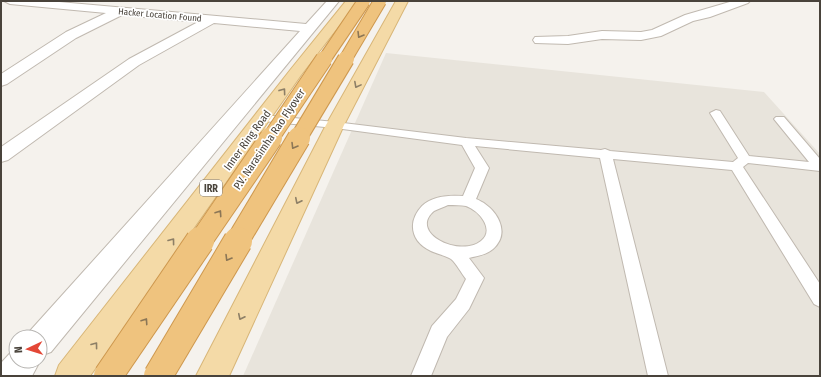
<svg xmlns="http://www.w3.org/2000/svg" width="821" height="377" font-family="'Fira Sans Condensed',sans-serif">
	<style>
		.residential { fill: #e8e4dc }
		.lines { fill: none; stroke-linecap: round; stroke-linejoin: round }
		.service-casing { stroke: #c0b9b0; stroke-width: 2 }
		.minor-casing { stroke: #c0b9b0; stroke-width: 2 }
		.primary-casing { stroke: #d8b678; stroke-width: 2 }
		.service { fill: #fff; fill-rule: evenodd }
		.minor { fill: #fff; fill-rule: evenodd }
		.primary { fill: #f4daa7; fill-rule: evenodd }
		.motorway-bridge-far3-casing { stroke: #ce984e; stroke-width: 14; stroke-linecap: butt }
		.motorway-bridge-far2-casing { stroke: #ce984e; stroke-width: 18; stroke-linecap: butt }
		.motorway-bridge-far1-casing { stroke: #ce984e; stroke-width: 24; stroke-linecap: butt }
		.motorway-bridge-casing { stroke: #ce984e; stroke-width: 30; stroke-linecap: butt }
		.motorway-bridge-far3 { stroke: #efc37e; stroke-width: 12 }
		.motorway-bridge-far2 { stroke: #efc37e; stroke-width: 16 }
		.motorway-bridge-far1 { stroke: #efc37e; stroke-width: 22 }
		.motorway-bridge { stroke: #efc37e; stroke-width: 28 }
		.oneway { stroke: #8b7656 }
		.oneway2 { stroke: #8d7f66 }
		.labels { text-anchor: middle; stroke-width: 3.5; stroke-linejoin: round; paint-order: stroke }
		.far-street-label { font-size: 9px; fill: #49433b; stroke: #fff }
		.shield { fill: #fff; stroke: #807b76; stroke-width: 1 }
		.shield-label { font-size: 10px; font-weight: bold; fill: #49433b }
		.street-label { font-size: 11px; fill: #49433b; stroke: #fff }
	</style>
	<rect width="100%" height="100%" fill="#f5f2ed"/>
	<polygon class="residential" points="386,53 764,92 820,154 820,376 243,376"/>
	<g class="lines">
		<g class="service-casing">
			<path id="service" d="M716 110 720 111 749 156 809 162 774 119 776 117H784L820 159V171L748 163 743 167 820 284V307L814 304 732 170 613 159 668 376H648L600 158 475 146 489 168 476 199C496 207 512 232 493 249 486 255 477 256 469 258L484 278 469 309 447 337 431 376H411L432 326 456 299 466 279C461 273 457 264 451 259 447 256 437 254 431 251 411 242 407 222 422 206 432 196 450 195 463 196L475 168 462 145 335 128 263 121 259 120 257 118 259 116 263 115 335 122 466 138 601 150 605 149 610 151 733 162 738 158 710 113ZM448 205C454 205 461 205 466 206 480 211 495 230 481 241 460 258 408 233 434 211 438 209 444 207 448 205Z"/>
		</g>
		<g class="minor-casing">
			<g id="minor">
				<polygon points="4,1 48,1 306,24 327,1 339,1 51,352 40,356 40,337 27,337 29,332 300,31 214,23 139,65 8,160 1,162 1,147 129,59 198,22 122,15 76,38 7,84 1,86 1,74 66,32 106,13 10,4"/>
				<polygon points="733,1 750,1 748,3 710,17 693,21 661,36 641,40 602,39 568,44 535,43 533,40 535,37 568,36 602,31 641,32 652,30 685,15"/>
				<polygon points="16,349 16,361 40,361 32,376 1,376 1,363 13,350"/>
			</g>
		</g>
		<g class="primary-casing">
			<g id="primary">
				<polygon points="346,1 358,1 301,75 90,376 55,376 59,365 291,69"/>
				<polygon points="396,1 408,1 344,125 229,376 196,376 326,125"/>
			</g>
		</g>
		<use href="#service" class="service"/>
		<use href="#minor" class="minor"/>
		<use href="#primary" class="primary"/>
		<g class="motorway-bridge-far3-casing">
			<g id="motorway-bridge-far3">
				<polyline points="324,60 364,1"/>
				<polyline points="345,60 380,1"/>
			</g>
		</g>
		<g class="motorway-bridge-far2-casing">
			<g id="motorway-bridge-far2">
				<polyline points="270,139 324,59"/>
				<polyline points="298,139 346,59"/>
			</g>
		</g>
		<g class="motorway-bridge-far1-casing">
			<g id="motorway-bridge-far1">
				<polyline points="200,242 271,138"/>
				<polyline points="237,242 299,138"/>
			</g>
		</g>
		<g class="motorway-bridge-casing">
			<g id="motorway-bridge">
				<polyline points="108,376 200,241"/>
				<polyline points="158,376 238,241"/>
			</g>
		</g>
		<use href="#motorway-bridge-far3" class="motorway-bridge-far3"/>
		<use href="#motorway-bridge-far2" class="motorway-bridge-far2"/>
		<use href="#motorway-bridge-far1" class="motorway-bridge-far1"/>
		<use href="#motorway-bridge" class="motorway-bridge"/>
	</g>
	<defs><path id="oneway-chevron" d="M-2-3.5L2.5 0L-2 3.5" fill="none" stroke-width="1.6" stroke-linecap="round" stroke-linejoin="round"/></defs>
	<g class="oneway">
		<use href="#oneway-chevron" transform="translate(360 35) rotate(121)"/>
		<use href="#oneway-chevron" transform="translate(294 146) rotate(121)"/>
		<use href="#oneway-chevron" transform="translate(219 213) rotate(-56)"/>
		<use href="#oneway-chevron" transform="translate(228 258) rotate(121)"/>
		<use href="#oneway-chevron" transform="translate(145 321) rotate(-56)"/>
	</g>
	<g class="oneway2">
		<use href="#oneway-chevron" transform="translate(357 85) rotate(118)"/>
		<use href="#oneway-chevron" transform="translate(283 91) rotate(-54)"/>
		<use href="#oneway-chevron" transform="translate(298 201) rotate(116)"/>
		<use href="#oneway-chevron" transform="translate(172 241) rotate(-53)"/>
		<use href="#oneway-chevron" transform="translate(241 317) rotate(116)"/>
		<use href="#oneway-chevron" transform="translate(95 345) rotate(-53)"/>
	</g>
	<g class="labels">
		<g class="far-street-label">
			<text transform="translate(160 15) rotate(5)" y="3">Hacker Location Found</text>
		</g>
		<rect class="shield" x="200" y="180" width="22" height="16" rx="3"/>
		<g class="shield-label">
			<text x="211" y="192">IRR</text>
		</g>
		<g class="street-label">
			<text transform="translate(269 139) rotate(-56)" y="4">P.V. Narasimha Rao Flyover</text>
			<text transform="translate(247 140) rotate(-54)" y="4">Inner Ring Road</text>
		</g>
	</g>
	<rect width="821" height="377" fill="none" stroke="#49433b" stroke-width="4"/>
	<g transform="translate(28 349) rotate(266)"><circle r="19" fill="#ffffff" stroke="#b6b4b1"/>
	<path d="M0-3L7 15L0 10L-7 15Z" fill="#e34736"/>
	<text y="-6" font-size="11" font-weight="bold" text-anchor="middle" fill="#49433b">N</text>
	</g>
</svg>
